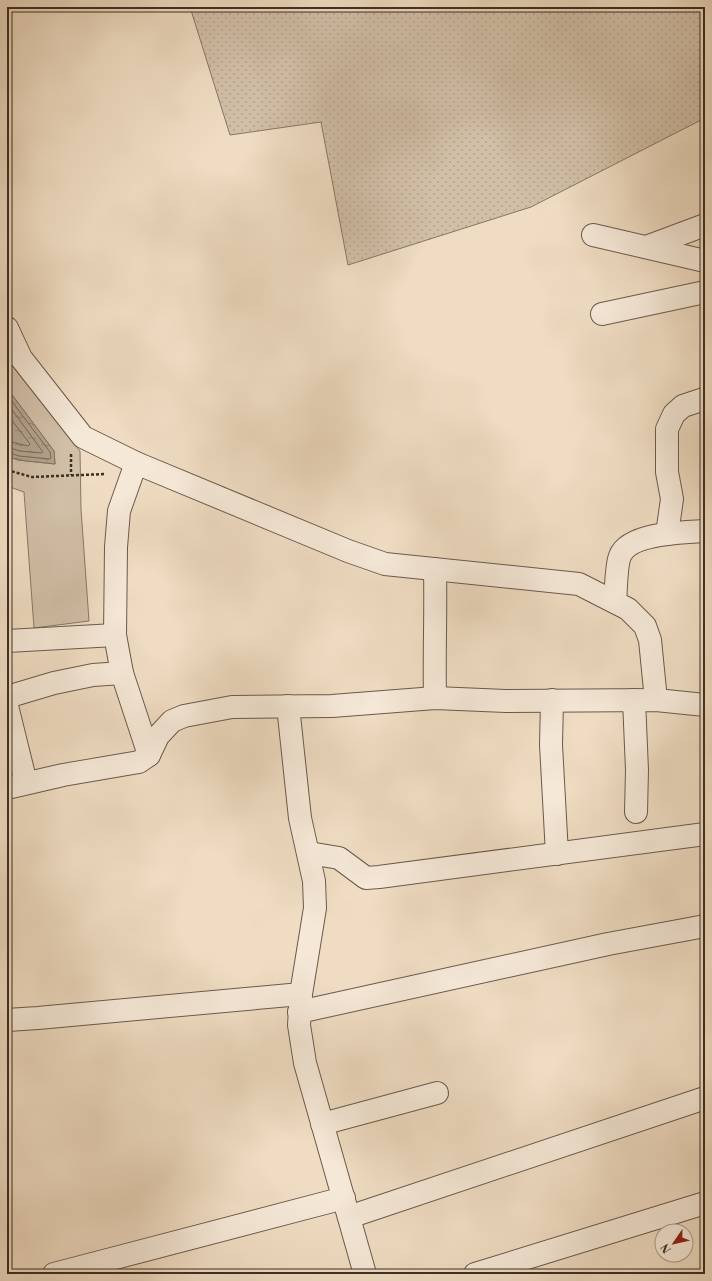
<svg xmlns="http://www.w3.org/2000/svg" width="712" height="1281" font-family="'Libre Bodoni',serif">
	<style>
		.grass { fill: url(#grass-dots); stroke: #877766 }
		.green { fill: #d1bfa7; stroke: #877766 }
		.water { fill: url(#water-ripples); stroke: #837362 }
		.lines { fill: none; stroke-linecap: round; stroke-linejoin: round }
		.shore { stroke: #786858; stroke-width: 1 }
		.minor-casing { stroke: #6a5a4c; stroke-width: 24 }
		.path { stroke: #3d2f24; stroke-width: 2.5; stroke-dasharray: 3 2; stroke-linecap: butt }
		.minor { stroke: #f5e8d7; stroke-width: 22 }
	</style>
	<defs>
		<pattern id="grass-dots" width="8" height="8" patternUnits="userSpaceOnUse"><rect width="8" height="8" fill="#d1bfa7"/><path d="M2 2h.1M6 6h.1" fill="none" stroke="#b4a490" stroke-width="1.8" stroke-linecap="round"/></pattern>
		<pattern id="water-ripples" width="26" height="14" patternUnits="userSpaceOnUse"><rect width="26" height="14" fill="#b2a18c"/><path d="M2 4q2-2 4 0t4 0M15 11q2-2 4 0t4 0" fill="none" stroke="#928472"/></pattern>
	</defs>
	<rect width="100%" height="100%" fill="#efdcc2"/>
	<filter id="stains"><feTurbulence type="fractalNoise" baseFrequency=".005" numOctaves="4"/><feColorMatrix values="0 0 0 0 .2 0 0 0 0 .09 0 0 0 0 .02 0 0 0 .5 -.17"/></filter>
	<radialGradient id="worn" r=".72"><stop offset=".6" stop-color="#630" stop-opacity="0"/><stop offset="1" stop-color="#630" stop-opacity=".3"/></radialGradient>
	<polygon class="grass" points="190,7 705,7 705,118 531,207 348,265 321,122 230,135"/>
	<polygon class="green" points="7,359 80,451 81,509 89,621 34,628 24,492 7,486 7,456 18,460 55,464 54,451 7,388"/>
	<polygon class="water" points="7,388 54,451 55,464 18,460 7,456"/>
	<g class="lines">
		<g class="shore">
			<polyline points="7,395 50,452 51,458 49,459 19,456 7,452"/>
			<polyline points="7,403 43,452 41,453 20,451 7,447"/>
			<polyline points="7,414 30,444 28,446 7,441"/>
		</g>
		<g class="minor-casing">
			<g id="minor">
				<polyline points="593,235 705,261"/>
				<polyline points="646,247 705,225"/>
				<polyline points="602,314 705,292"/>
				<polyline points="7,328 21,358 83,437 136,463 348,551 385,564 579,584 628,609 645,626 650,640 656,700"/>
				<polyline points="136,463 119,511 116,547 115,635 122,673 149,755"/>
				<polyline points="667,534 672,499 667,472 667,429 674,414 683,406 704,399"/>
				<path d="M615 602C616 592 616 565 620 556 629 533 684 532 705 531"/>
				<polyline points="7,641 115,635"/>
				<polyline points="7,697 54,683 93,675 122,673"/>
				<path d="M435 698C434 655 436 612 435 569"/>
				<polyline points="552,700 551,745 557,854"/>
				<polyline points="634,700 637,770 636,812"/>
				<polyline points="7,706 26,783"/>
				<polyline points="288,706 300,818 314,881 315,908 301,994 299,1025 305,1063 365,1274"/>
				<polyline points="7,788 63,775 139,762 149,755 158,736 172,721 184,716 232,707 332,706 435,698 506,701 656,700 705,705"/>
				<polyline points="309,853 339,858 366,878 379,877 705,834"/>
				<polyline points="299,1012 608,944 705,926"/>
				<polyline points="7,1020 38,1018 301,994"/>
				<polyline points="322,1124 437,1093"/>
				<polyline points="349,1217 705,1098"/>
				<polyline points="54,1274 344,1198"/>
				<polyline points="475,1274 705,1203"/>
			</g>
		</g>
		<g class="path">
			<polyline points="71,454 71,475"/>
			<polyline points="7,470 32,477 106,474"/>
		</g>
		<use href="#minor" class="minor"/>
	</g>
	<rect width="712" height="1281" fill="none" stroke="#efdcc2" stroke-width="24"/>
	<rect x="8" y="8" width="696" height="1265" fill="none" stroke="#3d2f24" stroke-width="2"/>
	<rect x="12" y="12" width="688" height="1257" fill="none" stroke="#3d2f24"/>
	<g transform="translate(674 1243) rotate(236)"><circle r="19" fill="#f5e8d7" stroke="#ab9e8f"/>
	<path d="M0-3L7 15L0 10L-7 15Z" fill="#8f2418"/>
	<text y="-6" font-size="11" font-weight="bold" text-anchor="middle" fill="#3d2f24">N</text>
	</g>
	<rect width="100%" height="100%" filter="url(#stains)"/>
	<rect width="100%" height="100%" fill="url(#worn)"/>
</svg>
